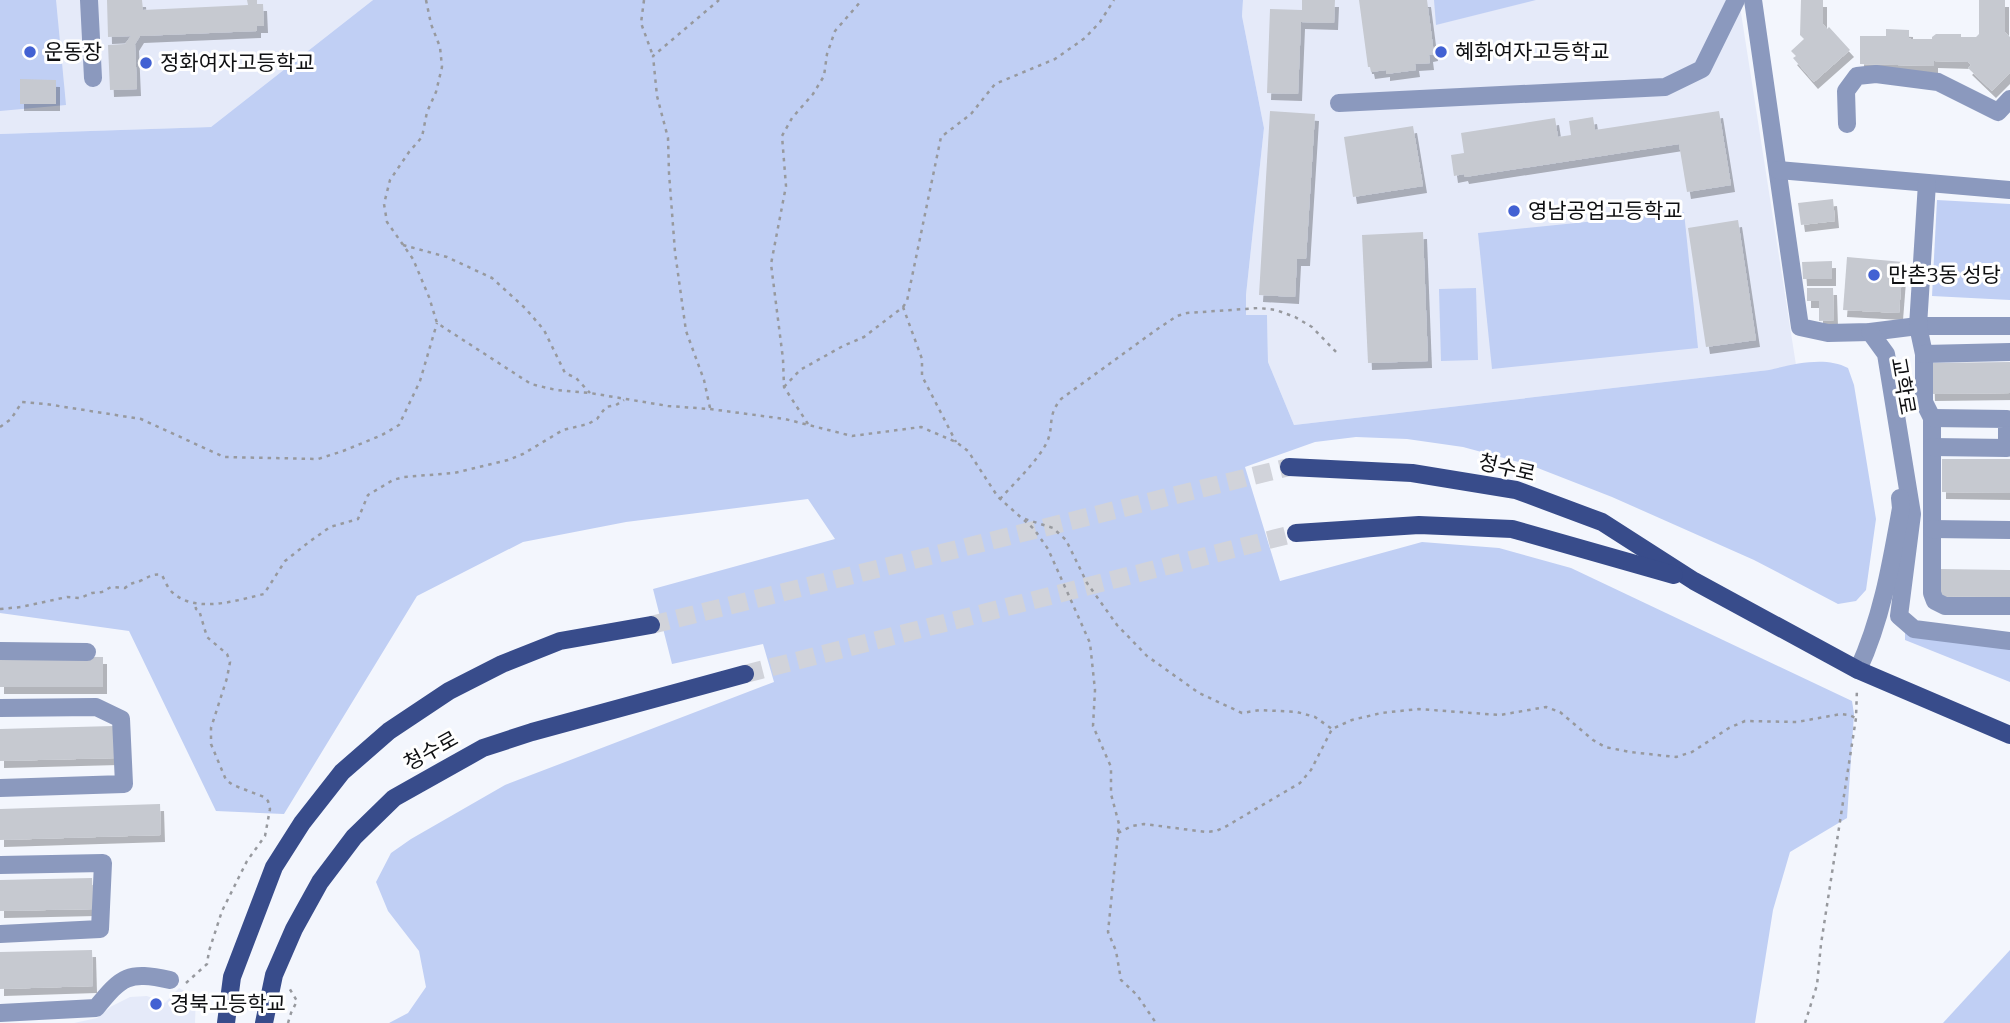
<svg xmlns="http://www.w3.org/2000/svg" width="2010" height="1023" font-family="Bitter,'Noto Sans KR',serif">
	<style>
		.built { fill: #e5eaf9 }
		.green { fill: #c0cff4 }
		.building { fill: #c6c9d0; filter: url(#shadow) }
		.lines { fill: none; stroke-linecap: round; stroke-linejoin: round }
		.major-tunnel { stroke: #d1d3da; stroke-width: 18; stroke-dasharray: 18 9; stroke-linecap: butt }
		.path { stroke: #97999e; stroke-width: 2.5; stroke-dasharray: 3.5 5; stroke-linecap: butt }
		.minor { stroke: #8b99be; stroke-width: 18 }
		.major { stroke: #384c8b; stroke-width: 18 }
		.poi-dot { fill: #4261d3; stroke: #fff; stroke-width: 2.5 }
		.labels { text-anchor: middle; stroke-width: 6; stroke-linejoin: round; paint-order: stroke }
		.poi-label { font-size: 21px; fill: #0e0f11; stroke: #fff; text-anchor: start }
		.street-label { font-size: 21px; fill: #0e0f11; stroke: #fff }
	</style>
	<defs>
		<filter id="shadow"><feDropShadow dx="4" dy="7" stdDeviation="0" flood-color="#0004"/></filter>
	</defs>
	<rect width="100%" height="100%" fill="#f3f6fd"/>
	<g class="built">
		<polygon points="0,0 373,0 211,127 0,134"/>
		<polygon points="1243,0 1739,0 1796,365 1769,370 1294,425 1268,362 1267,315 1246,315 1246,295 1264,128 1242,16"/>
		<polygon points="179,988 196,997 195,1023 74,1023 97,1018 112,1006 130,997 147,996 165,1003"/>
	</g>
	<g class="green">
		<polygon points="0,0 56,0 66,105 0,111"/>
		<path d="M373 0H1243L1242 16 1264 128 1246 295V315H1267L1268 362 1294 425 1769 370C1794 364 1825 356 1848 368L1854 385 1876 519 1866 590 1856 601 1838 604 1754 560 1612 497 1530 465 1463 447 1407 439 1356 437 1315 442 1245 467 1280 581 1422 542 1499 548 1571 568 1852 701 1854 714 1847 818 1790 852 1773 910 1755 1023H389L408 1013 426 987 419 951 388 911 376 882 391 853 411 839 505 785 774 682 763 644 672 664 653 589 835 539 808 499 626 522 523 542 417 596 284 814 216 811 129 631 0 613V134L211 127Z"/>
		<polygon points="1434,0 1536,0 1436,25"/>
		<polygon points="1937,200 2010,204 2010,300 1932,296"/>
		<polygon points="1684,212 1698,348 1492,369 1478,233"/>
		<polygon points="1476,288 1478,360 1441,361 1439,289"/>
		<polygon points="1905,632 2010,647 2010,682 1905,640"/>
		<polygon points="2010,950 2010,1023 1943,1023"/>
	</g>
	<g class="building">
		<polygon points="107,0 142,0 143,10 248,5 247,0 257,0 257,4 263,4 264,26 257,26 257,31 140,36 135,44 137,89 110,90 108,45 125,44 131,36 108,37"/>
		<polygon points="1302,0 1335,0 1334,23 1301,22 1298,94 1267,93 1270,9 1302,10"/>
		<polygon points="1359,0 1427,0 1434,54 1429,55 1430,63 1415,64 1416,70 1386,74 1386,70 1371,72 1370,67 1368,67"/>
		<polygon points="1801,0 1823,0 1823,24 1827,29 1829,27 1850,50 1814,82 1793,58 1796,56 1791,51 1804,39 1800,35"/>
		<polygon points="1979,0 2005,0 2005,32 2010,37 2010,73 1992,91 1968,68 1971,65 1968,62 1934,61 1934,66 1860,64 1860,36 1886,36 1886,29 1909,30 1909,38 1911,39 1932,39 1932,37 1936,34 1961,34 1961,37 1976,37 1979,34"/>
		<polygon points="20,79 56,80 56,104 20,104"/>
		<polygon points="1270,111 1315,114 1306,259 1297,259 1295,297 1259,295"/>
		<polygon points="1719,111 1731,185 1687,192 1679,144 1465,177 1464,174 1454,176 1451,155 1464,153 1461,133 1555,118 1558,137 1571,135 1569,121 1593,117 1595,130"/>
		<polygon points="1413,126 1423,186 1353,197 1344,137"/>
		<polygon points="1833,199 1835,221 1801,225 1798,203"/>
		<polygon points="1738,220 1756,340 1706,347 1688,228"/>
		<polygon points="1423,232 1428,361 1368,363 1362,235"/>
		<polygon points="1847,257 1903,262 1899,313 1843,310"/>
		<polygon points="1832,261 1832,279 1803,279 1802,262"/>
		<polygon points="1807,288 1833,288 1834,320 1819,321 1819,301 1807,301"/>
		<polygon points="2010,362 2010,393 1931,394 1930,363"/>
		<polygon points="1942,459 2010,459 2010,493 1942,492"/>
		<polygon points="1938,569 2010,570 2010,597 1938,596"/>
		<polygon points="0,656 103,657 103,687 0,687"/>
		<polygon points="114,726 115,758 0,761 0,729"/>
		<polygon points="160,804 161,835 0,840 0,809"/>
		<polygon points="92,878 93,909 0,911 0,880"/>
		<polygon points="92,950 93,986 0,989 0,952"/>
	</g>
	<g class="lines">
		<g class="major-tunnel">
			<polyline points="651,625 1289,467"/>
			<polyline points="745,674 1296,533"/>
		</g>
		<g class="path">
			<polyline points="426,0 431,24 440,47 442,67 436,92 427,112 422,137 409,152 390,180 384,204 387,222 413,259 429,297 437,323 531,384 556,390 590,393 668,406 710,409 785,419 852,436 921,427 956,442 968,451 998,497 1034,529 1048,549 1090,643 1095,690 1093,726 1111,767 1111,794 1119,824 1108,932 1116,951 1121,980 1137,995 1156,1023"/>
			<polyline points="644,0 641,23 653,56"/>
			<polyline points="403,245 447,257 492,278 525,308 544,330 565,373 576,378 590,393"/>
			<polyline points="903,307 907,301 941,137 971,114 995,84 1055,59 1085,38 1100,22 1114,0"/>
			<polyline points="784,387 800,370 843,346 864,337 903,307 922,359 922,376 956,442"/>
			<polyline points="710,408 704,380 686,331 675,252 669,173 668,138 657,96 653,56 719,0"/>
			<polyline points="808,424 784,387 783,359 771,264 786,186 782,136 792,118 813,94 824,76 827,54 835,31 862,0"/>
			<polyline points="0,427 11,419 22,402 46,404 141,419 224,457 318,459 343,451 382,435 399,425 420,381 437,323"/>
			<path d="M1000 499C1015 482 1035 464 1046 444 1055 427 1046 417 1061 399L1156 330 1177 316 1187 313 1259 308 1276 310 1295 317 1312 327 1339 355"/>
			<polyline points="1025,519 1053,528 1066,540 1087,583 1117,625 1147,656 1199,693 1242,713 1260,710 1297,712 1315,717 1332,729"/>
			<path d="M0 609 21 607 67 597 80 598 92 593 102 592 111 587 125 588C132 582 132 584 140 581 148 578 152 573 162 575 165 581 168 589 173 593 197 614 238 600 264 594L285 561 309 542 330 527 358 519 368 495 393 480 404 477 454 473 508 460 523 454 563 430 588 424 597 419 606 407 616 405 624 400"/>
			<polyline points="1118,833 1132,826 1144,824 1206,832 1216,831 1225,827 1300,783 1311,770 1332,729 1352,720 1381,713 1419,709 1500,715 1546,707 1560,712 1593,740 1605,747 1630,752 1676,757 1692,752 1729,728 1745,721 1797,722 1841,714 1849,715 1856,718"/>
			<polyline points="186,983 207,964 209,951 222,911 247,861 265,836 270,809 268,801 264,797 233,785 226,780 211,744 211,728 227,678 230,662 227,654 207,637 199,610 196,609 195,602"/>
			<polyline points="288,1023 291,1013 297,1001 288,986"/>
			<polyline points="1805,1023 1817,985 1821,944 1856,718 1857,688"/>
		</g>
		<g class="minor">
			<polyline points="89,0 93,78"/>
			<polyline points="1753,0 1800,327 1828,333 1870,332 1918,326 2010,326"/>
			<polyline points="1339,103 1665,87 1702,69 1736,0"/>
			<polyline points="1847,124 1846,91 1857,76 1876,74 1938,82 1998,112 2010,99"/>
			<polyline points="1778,170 2010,190"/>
			<polyline points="1927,183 1918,326 1924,354 1924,402 1932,418 1932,593 1935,601 1945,606 2010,606"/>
			<polyline points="1870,332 1886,354 1912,514 1899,616 1914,629 2010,641"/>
			<polyline points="1924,354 2010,352"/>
			<polyline points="1932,418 2007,419 2007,435 2010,435"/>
			<polyline points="1932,447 2007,448 2007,435"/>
			<polyline points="1932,529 2010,530"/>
			<polyline points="0,651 87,652"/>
			<path d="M1858 670C1882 618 1891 564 1901 508L1900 498"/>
			<polyline points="0,708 96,707 121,719 124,784 0,788"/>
			<polyline points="0,865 103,863 100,929 0,934"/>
			<path d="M0 1013 96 1008C122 976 128 971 170 980"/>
		</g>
		<g class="major">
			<polyline points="1289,467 1412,473 1516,490 1602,522 1694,581 1858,670 2010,735"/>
			<polyline points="1296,533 1419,525 1512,529 1674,575"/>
			<polyline points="226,1023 232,977 274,867 302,823 342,772 389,731 449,691 502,664 560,641 651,625"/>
			<polyline points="264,1023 274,975 294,929 320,882 354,837 394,798 483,748 532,732 745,674"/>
		</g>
	</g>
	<g class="poi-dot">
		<circle cx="30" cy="52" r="7"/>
		<circle cx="1441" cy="52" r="7"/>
		<circle cx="146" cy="63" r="7"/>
		<circle cx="1514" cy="211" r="7"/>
		<circle cx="1874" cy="275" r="7"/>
		<circle cx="156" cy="1004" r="7"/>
	</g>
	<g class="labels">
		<g class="poi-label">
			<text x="44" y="59">운동장</text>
			<text x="1455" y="59">혜화여자고등학교</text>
			<text x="160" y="70">정화여자고등학교</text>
			<text x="1528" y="218">영남공업고등학교</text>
			<text x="1888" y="282">만촌3동 성당</text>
			<text x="170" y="1011">경북고등학교</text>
		</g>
		<g class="street-label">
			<text transform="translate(1903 386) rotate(80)" y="7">교학로</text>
			<text transform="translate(1507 468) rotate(13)" y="7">청수로</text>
			<text transform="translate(431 751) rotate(-29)" y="7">청수로</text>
		</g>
	</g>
</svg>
